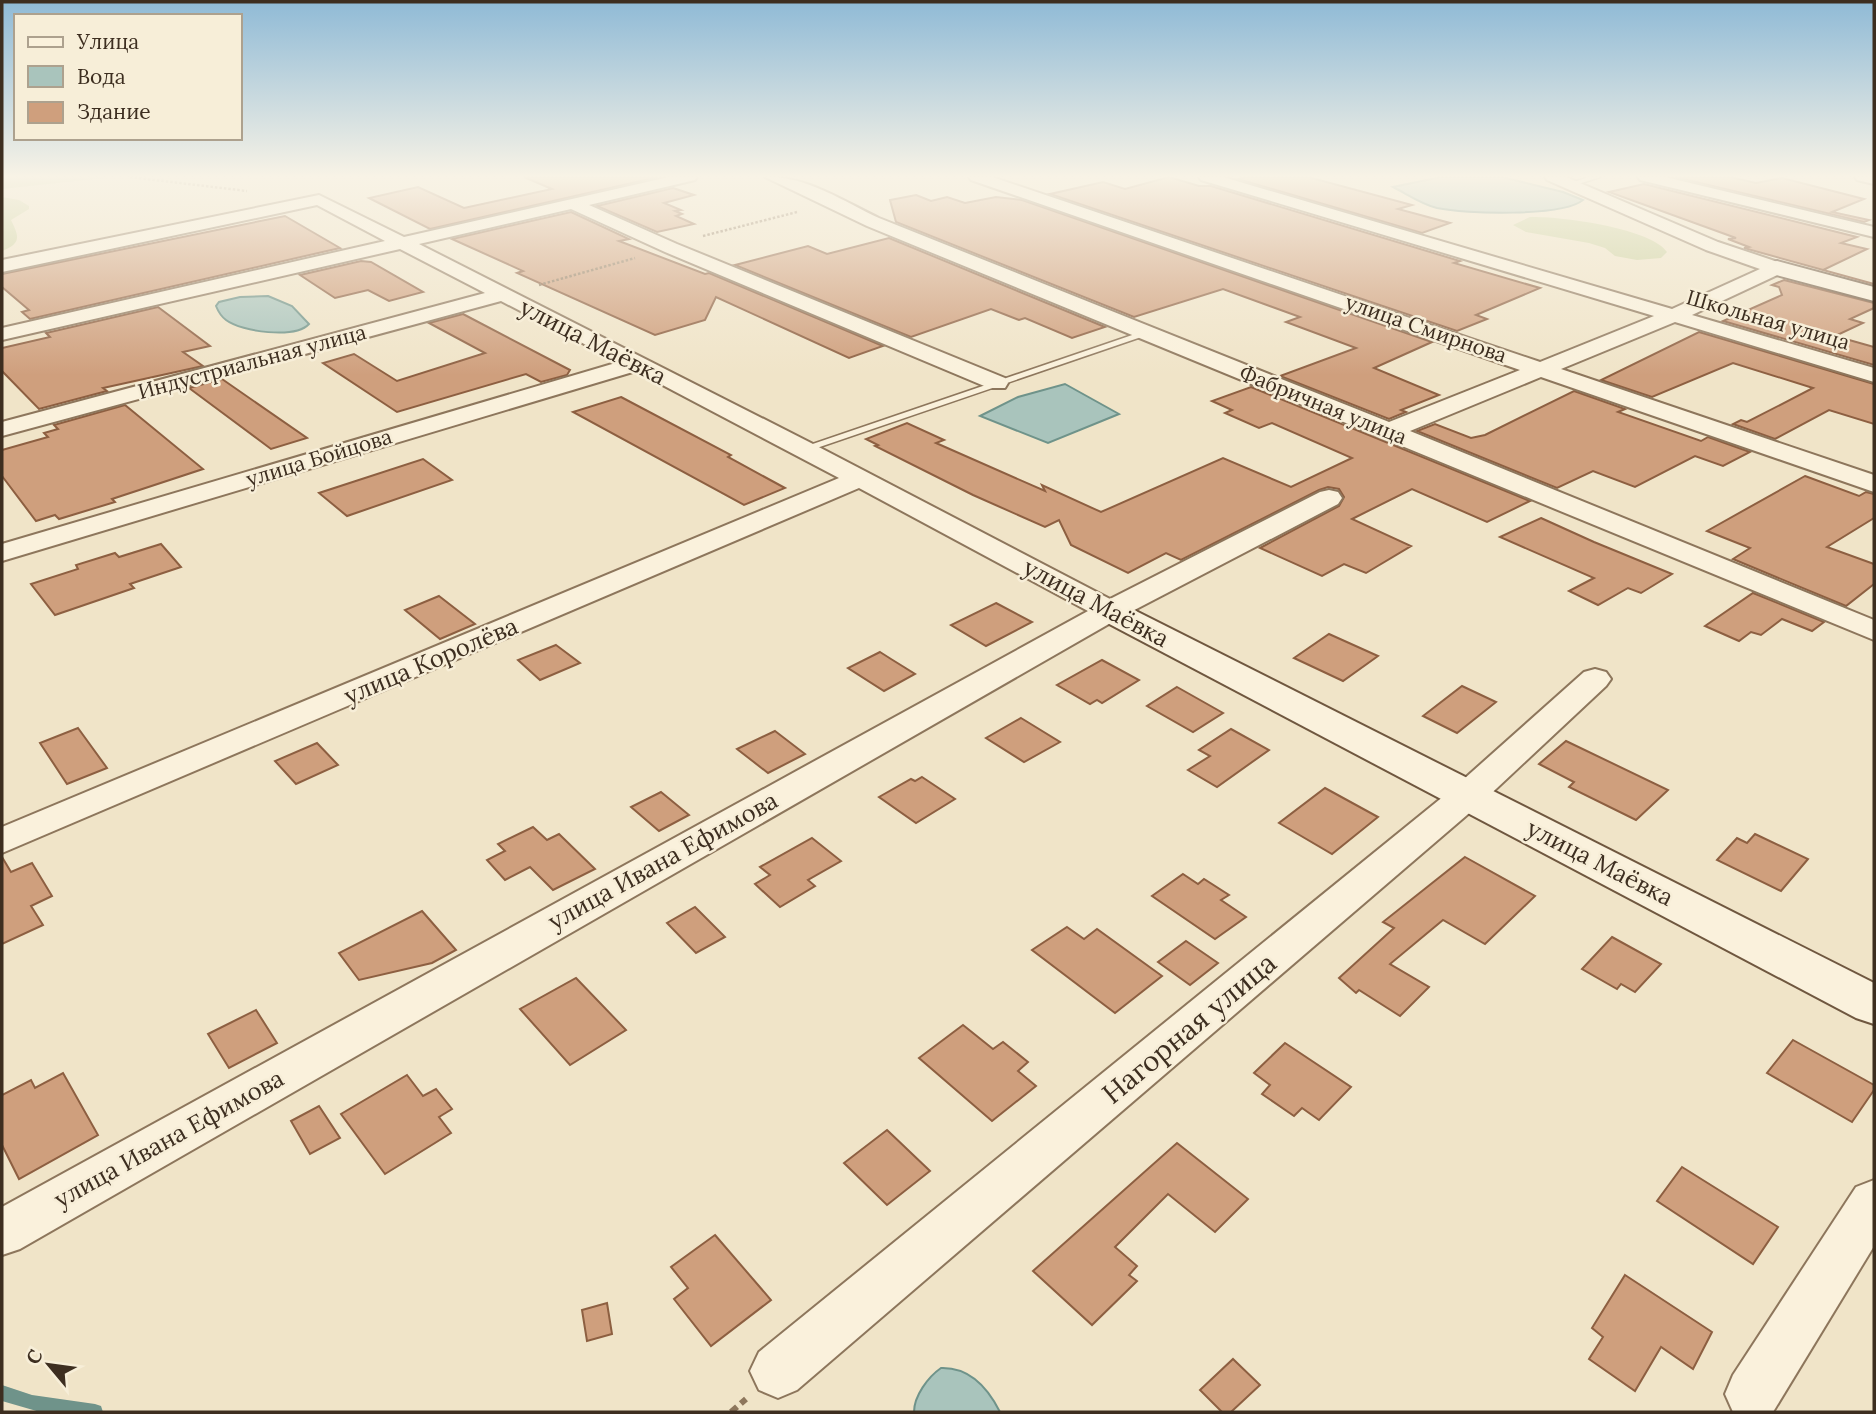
<svg xmlns="http://www.w3.org/2000/svg" width="1876" height="1414" font-family="Lora,serif">
	<style>
		.green { fill: #c9cf9b }
		.water { fill: #a9c4bc; stroke: #6f938a; stroke-width: 2 }
		.lines { fill: none; stroke-linecap: round; stroke-linejoin: round }
		.stream { fill: #6f938a; fill-rule: evenodd }
		.building { fill: #cf9f7d; stroke: #8d5f41; stroke-width: 2 }
		.lane-casing { stroke: #8d765c; stroke-width: 3 }
		.street-casing { stroke: #8d765c; stroke-width: 4 }
		.secondary-casing { stroke: #6f573f; stroke-width: 4 }
		.path-far1 { stroke: #8d765c; stroke-width: 2.5; stroke-dasharray: 2.5 2; stroke-linecap: butt }
		.path { stroke: #8d765c; stroke-width: 6; stroke-dasharray: 8 5; stroke-linecap: butt }
		.lane { fill: #faf1dc; fill-rule: evenodd }
		.street { fill: #faf1dc; fill-rule: evenodd }
		.secondary { fill: #faf1dc; fill-rule: evenodd }
		.labels { text-anchor: middle; stroke-width: 5; stroke-linejoin: round; paint-order: stroke }
		.far-street-label { font-size: 21px; fill: #3d2e20; stroke: #f7eed8 }
		.street-label { font-size: 24px; fill: #3d2e20; stroke: #f7eed8 }
		.near-street-label { font-size: 28px; fill: #3d2e20; stroke: #f7eed8 }
	</style>
	<rect width="100%" height="100%" fill="#f0e4c8"/>
	<g class="green">
		<polygon points="2,177 113,177 2,189"/>
		<path d="M2 197 19 200 29 206V209L11 220C18 235 23 243 2 251Z"/>
		<path d="M1530 217C1559 216 1651 228 1667 252L1661 258 1637 260 1615 256 1605 248 1589 243 1526 232 1513 225Z"/>
	</g>
	<g class="water">
		<path d="M1441 177H1502L1563 192 1583 200C1562 217 1465 214 1437 208 1421 204 1407 194 1393 187Z"/>
		<path d="M268 296 292 306 309 324C295 339 242 332 226 320 222 317 218 311 216 306L219 302 240 297Z"/>
		<polygon points="1065,384 1119,414 1048,443 980,416 1018,397"/>
		<path d="M941 1368C970 1367 988 1388 1000 1412H914C914 1396 928 1377 941 1368Z"/>
	</g>
	<g class="lines">
		<polygon class="stream" points="2,1385 32,1395 95,1404 101,1406 103,1412 40,1412 2,1401"/>
	</g>
	<g class="building">
		<polygon points="524,177 658,177 430,229 369,198 418,187 464,208 552,189"/>
		<polygon points="1169,177 1199,186 1211,186 1460,261 1454,263 1540,288 1476,315 1487,319 1457,331 1050,194 1103,182 1125,189"/>
		<polygon points="1246,177 1308,177 1412,205 1398,209 1450,223 1422,233 1238,179"/>
		<polygon points="1675,177 1730,177 1756,183 1782,178 1864,199 1832,212 1869,220 1864,222"/>
		<polygon points="1644,184 1857,237 1841,243 1867,249 1823,270 1874,284 1744,248 1749,247 1728,239 1736,238 1609,192"/>
		<polygon points="673,188 694,195 664,203 681,210 675,211 682,214 676,216 694,224 657,232 597,206"/>
		<polygon points="916,195 931,201 947,197 965,203 996,197 1022,200 1432,342 1374,368 1439,395 1401,410 1406,412 1389,419 1280,376 1356,348 1286,322 1300,317 1223,289 1134,317 896,222 890,200"/>
		<polygon points="571,212 629,239 619,241 705,274 709,273 883,346 849,358 716,297 705,320 655,335 517,273 523,271 452,239"/>
		<polygon points="285,216 340,248 30,319 22,312 29,310 2,287 2,274"/>
		<polygon points="889,238 1105,327 1072,338 1025,318 1019,320 991,309 911,337 735,265 808,246 827,254"/>
		<polygon points="361,261 371,262 423,292 389,301 368,290 335,298 300,275"/>
		<polygon points="1784,280 1874,303 1874,308 1850,319 1863,323 1835,336 1874,347 1874,365 1723,321 1782,295 1779,287 1772,285"/>
		<polygon points="158,307 210,346 183,352 203,366 103,388 107,391 39,409 2,371 2,348 50,337 46,333"/>
		<polygon points="463,314 570,370 567,375 541,382 526,374 397,412 323,363 354,354 397,381 485,353 429,323"/>
		<polygon points="1699,332 1874,384 1874,424 1829,410 1775,439 1733,424 1741,420 1747,422 1813,388 1733,363 1652,397 1601,380"/>
		<polygon points="222,379 307,438 271,449 189,388"/>
		<polygon points="1251,387 1530,501 1487,522 1412,489 1352,519 1411,546 1366,573 1344,564 1322,576 1260,548 1339,506 1344,497 1339,489 1328,487 1319,490 1181,560 1166,553 1128,573 1071,545 1059,520 1045,527 973,495 875,446 878,445 866,439 907,423 944,440 936,443 1045,491 1042,485 1101,512 1223,458 1291,487 1352,458 1272,423 1259,428 1225,413 1232,410 1212,401"/>
		<polygon points="1574,391 1625,409 1618,412 1701,441 1708,437 1750,452 1723,466 1695,456 1635,487 1593,471 1557,488 1417,431 1435,424 1471,438 1485,435"/>
		<polygon points="621,397 731,455 728,457 785,488 744,505 573,412"/>
		<polygon points="125,405 203,469 112,499 115,502 59,519 55,515 36,521 2,476 2,450 48,437 44,433 58,429 54,425"/>
		<polygon points="423,459 452,480 347,516 319,493"/>
		<polygon points="1805,476 1859,496 1866,492 1874,494 1874,518 1827,547 1874,564 1874,584 1846,606 1733,559 1750,548 1707,531"/>
		<polygon points="1541,518 1594,542 1672,574 1641,593 1628,588 1598,605 1569,591 1594,578 1500,537"/>
		<polygon points="161,544 181,567 130,584 134,588 55,615 31,584 78,569 76,565 115,553 119,557"/>
		<polygon points="1753,593 1824,622 1812,631 1782,619 1761,635 1751,632 1739,641 1705,626"/>
		<polygon points="439,596 475,624 440,639 405,610"/>
		<polygon points="996,603 1032,622 986,646 951,625"/>
		<polygon points="1329,634 1378,656 1343,681 1294,658"/>
		<polygon points="556,645 580,663 540,680 518,660"/>
		<polygon points="880,652 891,659 915,674 884,691 848,668"/>
		<polygon points="1102,660 1139,680 1102,703 1097,700 1090,704 1057,685"/>
		<polygon points="1462,686 1496,702 1457,733 1423,716"/>
		<polygon points="1177,687 1223,713 1193,732 1147,706"/>
		<polygon points="1021,718 1060,742 1024,762 986,738"/>
		<polygon points="78,728 107,768 67,784 40,743"/>
		<polygon points="1231,729 1269,750 1217,787 1188,770 1210,756 1199,750"/>
		<polygon points="775,731 805,754 768,773 737,749"/>
		<polygon points="1566,741 1668,790 1636,820 1569,787 1574,782 1539,764"/>
		<polygon points="317,743 338,765 296,784 275,761"/>
		<polygon points="922,777 955,799 916,823 879,797 911,779 915,781"/>
		<polygon points="1325,788 1378,817 1332,854 1279,823"/>
		<polygon points="661,792 689,815 659,831 631,807"/>
		<polygon points="533,827 547,840 559,834 595,869 553,890 530,867 505,880 487,860 505,851 498,844"/>
		<polygon points="1755,834 1808,859 1781,891 1717,860 1737,838 1747,843"/>
		<polygon points="812,838 841,861 808,880 815,886 780,907 755,884 770,875 760,867"/>
		<polygon points="2,857 11,872 32,863 52,896 31,906 43,925 2,944"/>
		<polygon points="1465,857 1535,896 1485,944 1443,920 1390,964 1429,987 1400,1016 1359,990 1356,993 1339,978 1394,928 1383,922"/>
		<polygon points="1183,874 1198,884 1204,879 1229,895 1221,900 1246,917 1215,939 1152,896"/>
		<polygon points="695,907 725,937 696,953 667,923"/>
		<polygon points="422,911 456,950 432,963 359,980 339,953"/>
		<polygon points="1067,927 1084,939 1097,929 1162,976 1115,1013 1032,950"/>
		<polygon points="1612,937 1661,964 1635,992 1621,984 1617,989 1582,969"/>
		<polygon points="1186,941 1218,963 1190,985 1158,962"/>
		<polygon points="576,978 626,1030 570,1065 520,1009"/>
		<polygon points="256,1010 277,1043 229,1068 208,1034"/>
		<polygon points="963,1025 993,1049 1003,1042 1028,1062 1018,1071 1036,1086 992,1121 919,1058"/>
		<polygon points="1793,1040 1874,1085 1874,1090 1852,1122 1767,1073"/>
		<polygon points="1285,1043 1351,1087 1319,1120 1302,1108 1294,1116 1262,1094 1270,1085 1254,1073"/>
		<polygon points="63,1073 98,1135 19,1179 2,1145 2,1095 31,1080 35,1088"/>
		<polygon points="407,1075 423,1096 436,1089 452,1109 439,1117 451,1133 385,1174 341,1114"/>
		<polygon points="319,1106 340,1138 310,1154 291,1121"/>
		<polygon points="887,1130 930,1171 887,1205 844,1163"/>
		<polygon points="1177,1143 1248,1199 1215,1232 1168,1194 1115,1247 1137,1266 1129,1275 1137,1281 1092,1325 1033,1271"/>
		<polygon points="1682,1167 1778,1227 1753,1264 1657,1201"/>
		<polygon points="715,1235 771,1300 711,1346 674,1299 688,1288 671,1267"/>
		<polygon points="1625,1275 1712,1332 1693,1369 1661,1347 1635,1391 1589,1359 1603,1337 1592,1328"/>
		<polygon points="607,1303 612,1334 587,1341 582,1310"/>
		<polygon points="1233,1359 1260,1385 1231,1412 1222,1412 1200,1390"/>
	</g>
	<g class="lines">
		<g class="lane-casing">
			<g id="lane">
				<polygon points="1589,177 1600,177 1572,186 1568,184"/>
				<polygon points="1141,332 1150,334 808,451 804,453 798,449"/>
			</g>
		</g>
		<g class="street-casing">
			<g id="street">
				<polygon points="669,177 697,177 695,180 589,205 677,244 1005,378 1008,383 1005,388 989,388 665,252 571,209 419,244 813,444 1110,599 1320,492 1329,490 1338,492 1342,498 1338,504 1121,617 20,1249 2,1255 2,1207 1088,611 859,488 2,853 2,827 839,478 636,371 2,561 2,544 619,362 501,301 2,436 2,422 485,293 400,249 2,340 2,328 385,241 317,205 2,272 2,260 319,195 404,237"/>
				<path d="M765 177C805 175 843 201 879 218L1389 422 1520 370 971 180 969 177H992L1540 362 1654 316 1201 180 1199 177H1223L1672 309 1760 269 1706 250 1547 180 1545 177H1566L1718 242 1784 264 1786 268 1784 272 1692 315 1874 368V382L1675 322 1561 369 1874 475V492L1541 377 1410 431 1874 620V640L867 226Z"/>
				<polygon points="1638,177 1665,177 1874,227 1874,237 1640,180"/>
				<polygon points="1855,177 1874,177 1874,184 1857,180"/>
				<polygon points="1595,669 1606,672 1611,679 1606,686 1481,803 797,1390 778,1398 759,1390 750,1371 759,1352 1455,787 1584,672"/>
				<polygon points="1874,1180 1874,1246 1773,1412 1733,1412 1725,1394 1733,1375 1856,1187"/>
			</g>
		</g>
		<g class="secondary-casing">
			<g id="secondary">
				<polygon points="1777,261 1874,287 1874,301 1769,273 1766,268 1769,263"/>
				<polygon points="1110,601 1122,604 1874,983 1874,1024 1856,1018 1098,618 1093,611 1098,604"/>
			</g>
		</g>
		<g class="path-far1">
			<polyline points="130,177 247,191"/>
			<polyline points="703,236 797,212"/>
			<polyline points="539,285 635,258"/>
		</g>
		<polyline class="path" points="731,1412 746,1399"/>
		<use href="#lane" class="lane"/>
		<use href="#street" class="street"/>
		<use href="#secondary" class="secondary"/>
	</g>
	<linearGradient id="sky" x2="0" y2="1"><stop stop-color="#8fbad6"/><stop offset="0.47" stop-color="#f8f3e6"/><stop offset="1" stop-color="#f8f3e6" stop-opacity="0"/></linearGradient>
	<rect width="1876" height="375" fill="url(#sky)"/>
	<g class="labels">
		<g class="far-street-label">
			<text transform="translate(1768 320) rotate(16)" y="7">Школьная улица</text>
			<text transform="translate(1426 329) rotate(19)" y="7">улица Смирнова</text>
			<text transform="translate(252 362) rotate(-15)" y="7">Индустриальная улица</text>
			<text transform="translate(1323 405) rotate(22)" y="7">Фабричная улица</text>
			<text transform="translate(319 458) rotate(-17)" y="7">улица Бойцова</text>
		</g>
		<g class="street-label">
			<text transform="translate(593 342) rotate(27)" y="8">улица Маёвка</text>
			<text transform="translate(1096 603) rotate(28)" y="8">улица Маёвка</text>
			<text transform="translate(431 661) rotate(-23)" y="8">улица Королёва</text>
			<text transform="translate(663 861) rotate(-29)" y="8">улица Ивана Ефимова</text>
			<text transform="translate(1600 863) rotate(27)" y="8">улица Маёвка</text>
			<text transform="translate(169 1139) rotate(-29)" y="8">улица Ивана Ефимова</text>
		</g>
		<g class="near-street-label">
			<text transform="translate(1189 1028) rotate(-40)" y="10">Нагорная улица</text>
		</g>
	</g>
	<rect width="1876" height="1414" fill="none" stroke="#3d2e20" stroke-width="7"/>
	<rect x="14" y="14" width="228" height="126" fill="#f7eed8" stroke="#ada18e" stroke-width="2"/>
	<rect x="28" y="37" width="35" height="10" fill="#faf1dc" stroke="#ada18e" stroke-width="2"/>
	<text x="77" y="49" font-size="21" fill="#3d2e20">Улица</text>
	<rect x="28" y="66" width="35" height="21" fill="#a9c4bc" stroke="#ada18e" stroke-width="2"/>
	<text x="77" y="84" font-size="21" fill="#3d2e20">Вода</text>
	<rect x="28" y="102" width="35" height="21" fill="#cf9f7d" stroke="#ada18e" stroke-width="2"/>
	<text x="77" y="119" font-size="21" fill="#3d2e20">Здание</text>
	<g transform="translate(49 1365) rotate(299)" stroke="#f7eed8" stroke-width="5" paint-order="stroke">
	<path d="M0-5L12 26L0 18L-12 26Z" fill="#3d2e20"/>
	<text y="-10" font-size="19" font-weight="bold" text-anchor="middle" fill="#3d2e20">С</text>
	</g>
</svg>
